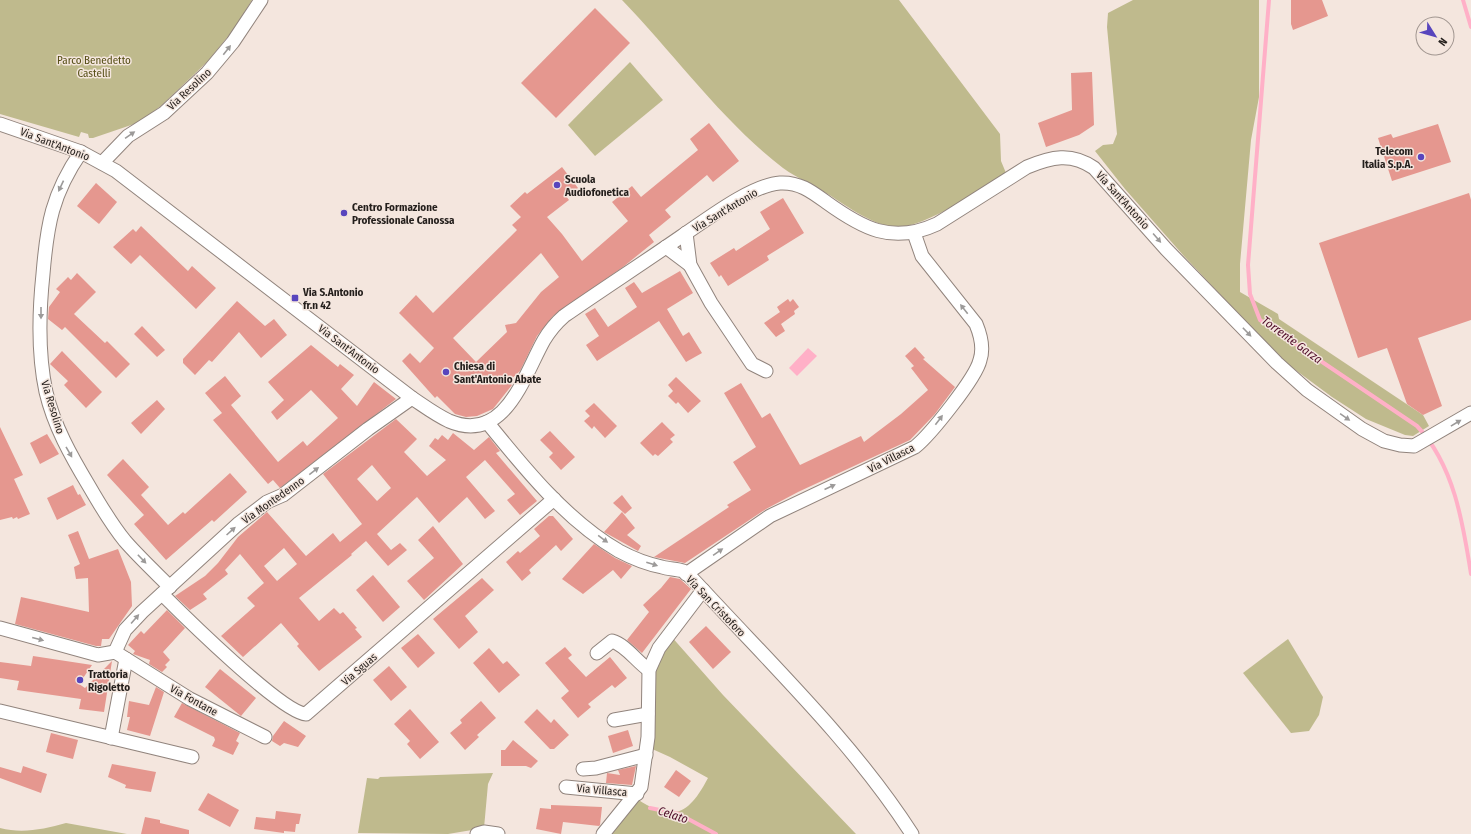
<svg xmlns="http://www.w3.org/2000/svg" width="1471" height="834" font-family="'Fira Sans Condensed',sans-serif">
	<style>
		.green { fill: #bfba8d }
		.water { fill: #ffb0c7 }
		.lines { fill: none; stroke-linecap: round; stroke-linejoin: round }
		.stream { stroke: #ffb0c7; stroke-width: 4 }
		.building { fill: #e5978f; fill-rule: evenodd }
		.minor-casing { stroke: #91847d; stroke-width: 15 }
		.minor { stroke: #fff; stroke-width: 13 }
		.oneway { fill: #9c9a99 }
		.poi-dot { fill: #5845bd; stroke: #f4e6de; stroke-width: 1.5 }
		.labels { text-anchor: middle; stroke-width: 3; stroke-linejoin: round; paint-order: stroke }
		.park-label { font-size: 11px; fill: #534c13; stroke: #f4e6de }
		.street-label { font-size: 11px; fill: #241f1c; stroke: #f4e6de }
		.poi-label { font-size: 11px; font-weight: bold; fill: #241f1c; stroke: #f4e6de; text-anchor: start }
		.water-label { font-size: 12px; font-style: italic; fill: #4f0c28; stroke: #f4e6de }
	</style>
	<rect width="100%" height="100%" fill="#f4e6de"/>
	<g class="green">
		<polygon points="0,0 252,0 234,29 208,61 162,105 140,122 93,138 89,138 88,134 81,132 79,137 0,114"/>
		<path d="M622 0H899L1000 134 1001 161 1006 173C982 190 924 228 896 227 876 227 846 206 831 196 816 186 798 179 783 168 722 121 676 56 622 0Z"/>
		<polygon points="1133,0 1259,0 1259,97 1251,140 1240,264 1240,292 1278,314 1279,319 1423,415 1429,426 1413,436 1405,435 1366,419 1332,397 1282,360 1183,255 1125,189 1095,151 1103,145 1113,144 1117,134 1107,27 1108,13"/>
		<polygon points="630,62 663,100 595,156 568,125"/>
		<path d="M670 635 723 695 856 834H609L637 799C674 823 689 814 708 778L670 757 650 748 652 671Z"/>
		<polygon points="1288,639 1323,697 1319,715 1309,731 1291,733 1243,673"/>
		<polygon points="493,773 488,784 484,828 448,834 358,833 367,778 378,779 380,777"/>
		<path d="M66 823 127 834H0V828C23 834 44 829 66 823Z"/>
	</g>
	<polygon class="water" points="808,348 817,356 797,376 789,368"/>
	<g class="lines">
		<g class="stream">
			<path d="M1269 0 1248 265 1250 294 1260 320 1417 426C1454 465 1463 523 1471 574"/>
			<polyline points="1463,0 1471,27"/>
			<polyline points="650,808 679,814 716,834"/>
		</g>
	</g>
	<g class="building">
		<polygon points="1291,0 1322,0 1328,16 1293,30 1291,24"/>
		<polygon points="595,8 630,43 556,118 521,83"/>
		<polygon points="1092,72 1094,125 1079,135 1046,147 1038,123 1072,110 1071,73"/>
		<path d="M709 123 739 161 713 182 707 175 665 210 671 217 649 235 654 242 623 267 553 316 537 336 520 371 508 382 512 385 493 409 477 416 466 417 455 414 437 396 435 398 402 361 410 353 420 363 434 348 399 313 416 295 433 313 517 230 512 225 521 217 510 206 525 192 527 194 562 167 578 188 566 196 569 200 547 217 562 234 582 261 628 221 612 202 632 186 641 197 698 150 690 139ZM541 253 559 277 541 292 516 323 505 325 507 332 476 362 453 338Z"/>
		<polygon points="1438,124 1451,162 1392,181 1378,138 1391,134 1393,138"/>
		<polygon points="96,183 117,202 99,224 77,206"/>
		<polygon points="1469,193 1471,200 1471,320 1418,338 1442,406 1423,415 1407,404 1387,348 1358,358 1319,243"/>
		<polygon points="783,198 804,233 767,256 769,260 728,286 721,275 719,277 710,263 734,248 736,251 770,229 760,212"/>
		<polygon points="141,226 188,271 192,266 216,288 196,309 140,255 131,264 113,247 133,229 136,232"/>
		<polygon points="680,271 693,293 667,309 683,336 689,332 702,353 686,362 659,321 597,361 586,345 599,336 585,314 595,308 608,327 637,307 625,288 634,282 642,293"/>
		<polygon points="77,273 96,292 74,314 105,343 107,341 130,364 116,378 65,327 62,330 48,319 49,307 60,292 56,289 68,277 71,280"/>
		<polygon points="788,299 790,302 793,299 799,307 794,311 795,314 781,324 785,331 776,337 764,323 780,312 777,307"/>
		<polygon points="237,301 265,326 274,319 287,335 261,358 239,332 212,362 209,360 195,375 183,363 183,359"/>
		<polygon points="142,326 165,350 157,357 134,334"/>
		<polygon points="311,345 338,367 340,364 354,375 341,389 357,406 374,382 396,399 280,488 273,480 268,484 213,420 222,413 205,393 225,376 241,396 231,405 278,462 303,441 307,446 338,418 311,390 277,420 271,412 284,400 268,382"/>
		<polygon points="915,347 925,358 923,359 955,387 935,414 910,440 798,492 766,509 685,563 654,557 729,507 727,505 751,490 733,462 756,447 724,393 741,383 762,418 770,413 800,465 861,436 864,442 901,414 928,390 911,368 914,366 905,356"/>
		<polygon points="62,351 102,392 86,408 64,385 68,381 50,364"/>
		<polygon points="676,377 701,401 688,413 678,402 676,404 668,396 673,391 668,385"/>
		<polygon points="157,400 165,409 141,434 131,423"/>
		<polygon points="594,403 617,426 605,438 594,426 592,429 584,421 590,416 585,411"/>
		<path d="M396 419 417 439 404 452 427 476 446 460 429 446 435 438 438 440 442 435 448 440 453 433 474 450 489 437 500 451 496 453 537 501 520 515 507 500 515 494 485 460 466 477 495 511 485 519 467 497 439 523 417 497 377 534 391 550 400 543 407 550 388 566 366 541 351 554 352 555 299 598 319 621 334 608 340 614 343 612 357 628 355 629 362 637 319 671 297 646 299 644 281 623 243 657 221 636 255 606 247 598 264 583 240 554 225 570 228 574 203 594 207 599 190 610 175 596 205 576 218 563 238 537 267 512 306 556 333 533 340 542 362 524 323 474ZM372 465 391 488 377 501 357 479ZM284 548 297 564 277 581 264 566Z"/>
		<polygon points="662,422 675,435 670,439 673,442 658,456 655,454 653,456 640,443"/>
		<polygon points="0,427 23,475 14,479 30,514 18,519 17,517 13,519 12,517 0,520"/>
		<polygon points="550,431 575,457 561,470 549,457 553,453 540,440"/>
		<polygon points="47,434 59,454 40,464 30,443"/>
		<polygon points="123,459 149,487 141,495 168,525 183,512 185,514 230,473 247,492 214,522 212,520 166,560 134,524 144,515 107,475"/>
		<polygon points="73,485 78,495 80,494 86,505 57,520 47,498"/>
		<polygon points="622,495 632,508 625,514 613,503"/>
		<polygon points="622,512 635,528 627,535 641,546 638,551 604,532"/>
		<polygon points="549,516 553,516 573,539 561,551 556,545 529,570 531,573 522,581 506,562 518,551 520,553 540,536 534,529"/>
		<polygon points="433,526 463,564 424,600 407,581 434,558 418,540"/>
		<polygon points="78,531 89,559 118,549 131,582 132,606 109,639 102,639 101,646 96,646 15,624 21,597 89,612 88,578 76,579 74,567 80,564 68,535"/>
		<polygon points="594,544 615,558 632,566 621,579 613,570 583,594 562,579"/>
		<polygon points="373,575 400,607 383,622 356,590"/>
		<polygon points="670,577 680,579 691,589 642,653 627,640 649,612 643,605 661,588"/>
		<polygon points="482,578 494,590 465,616 478,632 459,649 433,619"/>
		<polygon points="167,610 185,628 163,652 170,660 165,665 167,667 162,672 149,664 150,660 133,654 135,651 128,645 141,631 144,634"/>
		<polygon points="706,626 731,652 713,669 689,642"/>
		<polygon points="418,634 435,653 418,668 401,648"/>
		<polygon points="565,647 572,655 568,658 586,677 610,657 627,678 615,688 612,685 588,704 591,707 578,718 561,698 569,691 545,663"/>
		<polygon points="489,648 503,664 507,661 520,675 499,693 473,663"/>
		<polygon points="33,656 92,665 79,684 85,688 112,661 104,712 79,709 81,699 17,690 19,681 0,678 0,662 31,666"/>
		<polygon points="389,666 407,687 391,701 373,680"/>
		<polygon points="220,669 256,698 241,716 205,687"/>
		<polygon points="156,687 164,692 150,736 127,730 130,717 127,717 129,701 149,705"/>
		<polygon points="481,701 496,718 477,735 479,737 465,750 450,733 462,723 460,720"/>
		<polygon points="182,703 240,733 236,741 239,743 233,755 212,746 215,740 214,737 174,717"/>
		<polygon points="410,709 439,742 420,759 407,744 410,741 394,724"/>
		<polygon points="537,709 551,723 554,719 569,735 554,749 550,749 524,722"/>
		<polygon points="284,721 306,736 298,747 284,743 280,746 272,741 273,736"/>
		<polygon points="628,730 633,746 613,753 608,736"/>
		<polygon points="51,733 78,740 73,759 46,752"/>
		<polygon points="513,740 538,761 531,768 526,766 501,766 501,750 505,750"/>
		<polygon points="112,764 156,772 151,792 125,788 126,785 108,777"/>
		<polygon points="23,766 47,774 41,793 0,778 0,767 21,773"/>
		<polygon points="636,766 632,785 606,783 607,773 620,775 618,770"/>
		<polygon points="676,770 691,781 679,797 664,787"/>
		<polygon points="208,793 239,810 230,827 198,810"/>
		<polygon points="551,805 602,807 600,825 599,826 563,822 561,834 536,829 540,808 551,809"/>
		<polygon points="276,811 301,814 299,824 296,824 295,832 284,831 284,833 254,829 256,817 275,819"/>
		<polygon points="145,817 160,820 160,823 189,830 189,834 141,834"/>
	</g>
	<g class="lines">
		<g class="minor-casing">
			<g id="minor">
				<path d="M0 124 81 152 116 171 412 398C424 406 436 415 449 421 505 445 524 375 544 340 550 330 556 323 564 316 603 289 643 263 682 236 706 220 751 185 780 183 799 182 811 191 826 202 862 228 892 245 937 224L1027 167C1051 157 1071 152 1094 168L1166 249 1277 363 1307 390 1362 429 1384 441 1400 445 1414 446 1471 413"/>
				<path d="M81 152C52 194 47 225 43 274 39 312 38 355 46 392 54 426 71 456 89 486 100 505 111 524 125 541 139 557 155 572 170 587"/>
				<polyline points="102,163 128,136 164,113 207,73 233,42 261,0"/>
				<polyline points="686,233 690,265 711,303 752,364 766,371"/>
				<polyline points="666,247 690,265"/>
				<path d="M487 422C524 468 567 521 619 551 632 558 647 564 662 567 668 569 677 569 683 571 690 575 697 584 703 590 775 668 854 744 912 834"/>
				<path d="M686 574 770 516 915 447C930 435 976 378 980 360 984 348 981 336 976 324L922 256 914 233"/>
				<path d="M162 594C183 615 282 713 306 714L554 499"/>
				<polyline points="0,628 98,655 115,652 190,699 265,737"/>
				<polyline points="115,652 125,630 142,612 238,524 267,502 283,495 368,429 412,398"/>
				<path d="M597 653 612 641C626 645 637 662 649 670"/>
				<polyline points="0,711 192,757"/>
				<polyline points="614,720 648,714"/>
				<polyline points="111,738 126,659"/>
				<polyline points="583,769 596,768 646,755"/>
				<polyline points="566,787 637,794"/>
				<polyline points="477,834 484,832 498,834"/>
				<polyline points="603,834 641,787 648,737 649,670 659,648 703,590"/>
			</g>
		</g>
		<use href="#minor" class="minor"/>
	</g>
	<defs><path id="oneway-solid" d="M-6-.8H1V-3.2L6.5 0L1 3.2V.8H-6Z"/></defs>
	<g class="oneway">
		<use href="#oneway-solid" transform="translate(227 50) rotate(-52)"/>
		<use href="#oneway-solid" transform="translate(130 135) rotate(-35)"/>
		<use href="#oneway-solid" transform="translate(61 186) rotate(115)"/>
		<use href="#oneway-solid" transform="translate(1157 238) rotate(49)"/>
		<use href="#oneway-solid" transform="translate(964 309) rotate(-128)"/>
		<use href="#oneway-solid" transform="translate(41 313) rotate(90)"/>
		<use href="#oneway-solid" transform="translate(1247 332) rotate(46)"/>
		<use href="#oneway-solid" transform="translate(1345 417) rotate(35)"/>
		<use href="#oneway-solid" transform="translate(939 420) rotate(-53)"/>
		<use href="#oneway-solid" transform="translate(1456 423) rotate(-31)"/>
		<use href="#oneway-solid" transform="translate(69 452) rotate(60)"/>
		<use href="#oneway-solid" transform="translate(314 471) rotate(-38)"/>
		<use href="#oneway-solid" transform="translate(830 487) rotate(-24)"/>
		<use href="#oneway-solid" transform="translate(231 531) rotate(-42)"/>
		<use href="#oneway-solid" transform="translate(603 539) rotate(36)"/>
		<use href="#oneway-solid" transform="translate(718 552) rotate(-35)"/>
		<use href="#oneway-solid" transform="translate(142 559) rotate(46)"/>
		<use href="#oneway-solid" transform="translate(652 564) rotate(18)"/>
		<use href="#oneway-solid" transform="translate(135 619) rotate(-49)"/>
		<use href="#oneway-solid" transform="translate(38 639) rotate(15)"/>
	</g>
	<g class="poi-dot">
		<circle cx="1421" cy="157" r="4"/>
		<circle cx="557" cy="185" r="4"/>
		<circle cx="344" cy="213" r="4"/>
		<rect x="291" y="294" width="8" height="8" rx="2"/>
		<circle cx="446" cy="372" r="4"/>
		<circle cx="80" cy="680" r="4"/>
	</g>
	<g class="labels">
		<g class="park-label">
			<text x="94" y="64">Parco Benedetto<tspan x="94" dy="13">Castelli</tspan></text>
		</g>
		<g class="street-label">
			<text transform="translate(189 89) rotate(-43)" y="4">Via Resolino</text>
			<text transform="translate(55 144) rotate(21)" y="4">Via Sant'Antonio</text>
			<text transform="translate(1123 200) rotate(48)" y="4">Via Sant'Antonio</text>
			<text transform="translate(725 210) rotate(-31)" y="4">Via Sant'Antonio</text>
			<text transform="translate(349 349) rotate(37)" y="4">Via Sant'Antonio</text>
			<text transform="translate(53 407) rotate(73)" y="4">Via Resolino</text>
			<text transform="translate(891 458) rotate(-27)" y="4">Via Villasca</text>
			<text transform="translate(273 500) rotate(-35)" y="4">Via Montedenno</text>
			<text transform="translate(716 606) rotate(46)" y="4">Via San Cristoforo</text>
			<text transform="translate(359 669) rotate(-41)" y="4">Via Sguas</text>
			<text transform="translate(194 700) rotate(29)" y="4">Via Fontane</text>
			<text transform="translate(602 790) rotate(5)" y="4">Via Villasca</text>
		</g>
		<g class="poi-label">
			<text x="1413" y="155" text-anchor="end">Telecom<tspan x="1413" dy="13">Italia S.p.A.</tspan></text>
			<text x="565" y="183">Scuola<tspan x="565" dy="13">Audiofonetica</tspan></text>
			<text x="352" y="211">Centro Formazione<tspan x="352" dy="13">Professionale Canossa</tspan></text>
			<text x="303" y="296">Via S.Antonio<tspan x="303" dy="13">fr.n 42</tspan></text>
			<text x="454" y="370">Chiesa di<tspan x="454" dy="13">Sant'Antonio Abate</tspan></text>
			<text x="88" y="678">Trattoria<tspan x="88" dy="13">Rigoletto</tspan></text>
		</g>
		<g class="water-label">
			<text transform="translate(1292 340) rotate(36)" y="4">Torrente Garza</text>
			<text transform="translate(673 815) rotate(18)" y="4">Celato</text>
		</g>
	</g>
	<g transform="translate(1435 36) rotate(127)"><circle r="19" fill="#f4e6de" stroke="#a19690"/>
	<path d="M0-3L7 15L0 10L-7 15Z" fill="#5845bd"/>
	<text y="-6" font-size="11" font-weight="bold" text-anchor="middle" fill="#241f1c">N</text>
	</g>
</svg>
